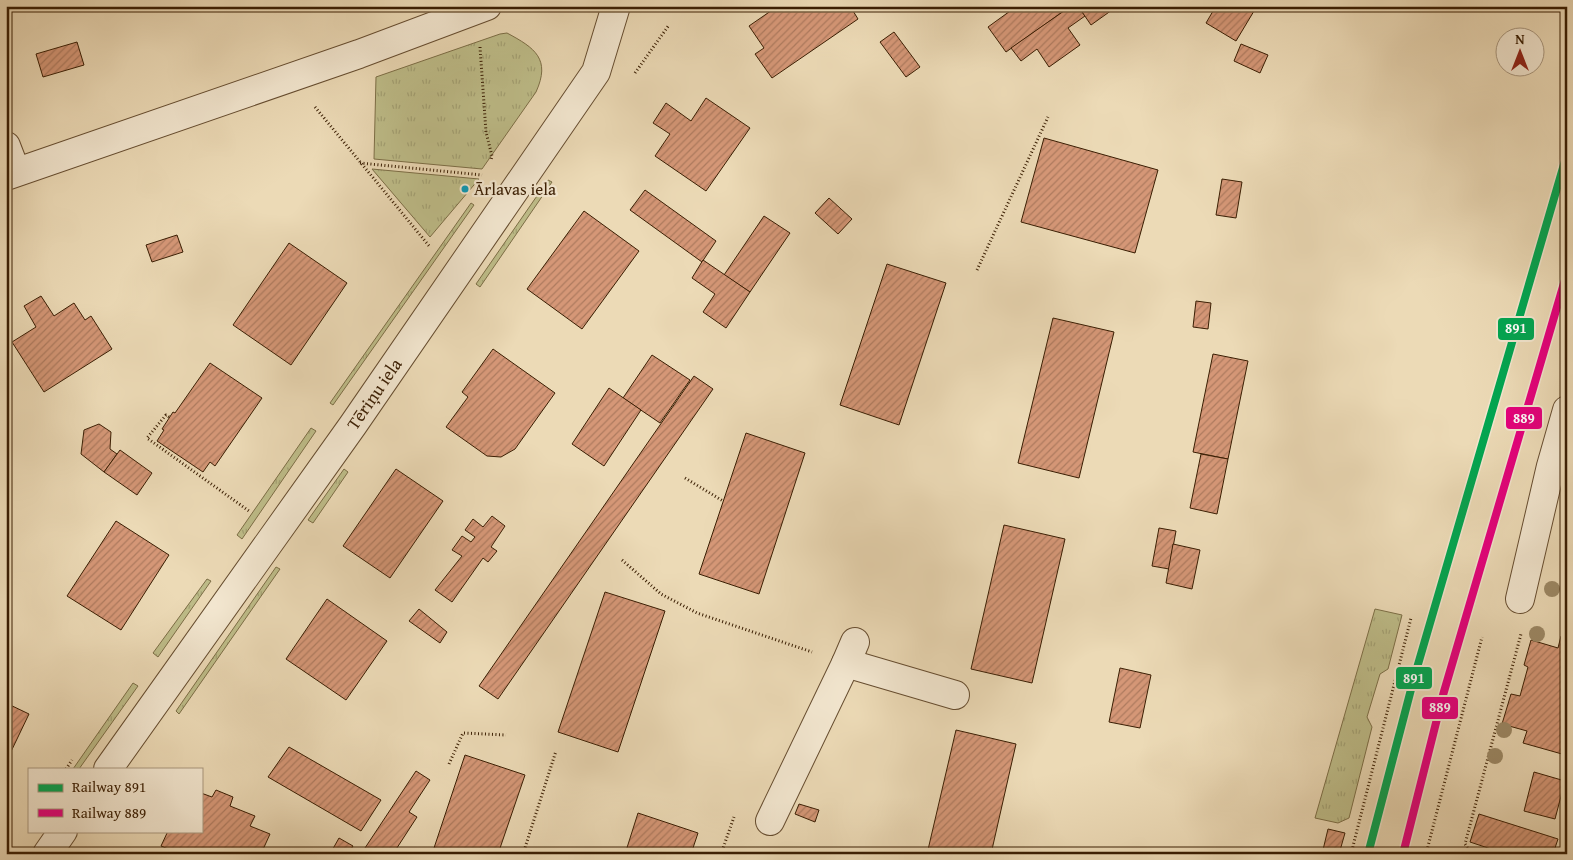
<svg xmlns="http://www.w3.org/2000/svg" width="1573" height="860" font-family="'Gentium Book Plus',serif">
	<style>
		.grass { fill: url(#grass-tufts); stroke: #7c6e46 }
		.building { fill: url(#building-hatch); stroke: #3a1e03 }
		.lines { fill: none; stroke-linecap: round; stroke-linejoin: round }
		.minor-casing { stroke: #664d30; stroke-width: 30 }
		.path { stroke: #3a1e03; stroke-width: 3; stroke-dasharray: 1 2.5; stroke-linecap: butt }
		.minor { stroke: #f3e7d0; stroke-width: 28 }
		.rail-1-casing { stroke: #f3e7d0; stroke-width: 11 }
		.rail-2-casing { stroke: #f3e7d0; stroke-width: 11 }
		.rail-1 { stroke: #00a651; stroke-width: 8 }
		.rail-2 { stroke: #e5007d; stroke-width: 8 }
		.tree { fill: #9c8966 }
		.bus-dot { fill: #069bba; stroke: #f3e7d0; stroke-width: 2 }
		.labels { text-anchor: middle; stroke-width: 4.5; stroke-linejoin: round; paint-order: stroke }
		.bus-label { font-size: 17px; fill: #3a1e03; stroke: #f3e7d0; text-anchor: start }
		.street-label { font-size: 18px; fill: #3a1e03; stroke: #f3e7d0 }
		.line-badge { stroke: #f3e7d0; stroke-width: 2 }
		.badge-label { font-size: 14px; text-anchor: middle; font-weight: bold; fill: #fff }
	</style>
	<defs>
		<pattern id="grass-tufts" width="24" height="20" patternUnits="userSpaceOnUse" patternTransform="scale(1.25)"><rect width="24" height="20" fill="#bebd89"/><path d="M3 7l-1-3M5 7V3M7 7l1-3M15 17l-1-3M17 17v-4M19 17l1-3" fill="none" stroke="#a4a275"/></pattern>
		<pattern id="building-hatch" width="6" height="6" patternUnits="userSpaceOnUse" patternTransform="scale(1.25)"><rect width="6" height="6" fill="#d59777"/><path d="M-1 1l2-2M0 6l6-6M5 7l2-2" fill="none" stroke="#ae7b5f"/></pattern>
	</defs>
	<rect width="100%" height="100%" fill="#ecdab6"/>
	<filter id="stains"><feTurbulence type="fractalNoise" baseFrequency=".004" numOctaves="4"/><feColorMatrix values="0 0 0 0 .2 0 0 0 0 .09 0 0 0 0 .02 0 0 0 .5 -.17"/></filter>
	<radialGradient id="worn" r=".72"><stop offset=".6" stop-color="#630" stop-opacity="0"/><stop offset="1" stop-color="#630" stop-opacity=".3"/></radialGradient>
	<g class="grass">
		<path d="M507 33C535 48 551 59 536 92L482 169 374 159 376 77 500 34Z"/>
		<polygon points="372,169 479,179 430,237"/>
		<polygon points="548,180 552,182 480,287 476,284"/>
		<polygon points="471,203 474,205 333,405 330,403"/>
		<polygon points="311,428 316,431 242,539 237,535"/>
		<polygon points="344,469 348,472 313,523 308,520"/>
		<polygon points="276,567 280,569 179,714 176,711"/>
		<polygon points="207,579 211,581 158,657 153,653"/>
		<polygon points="1375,609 1402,615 1388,669 1380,674 1367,717 1372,727 1349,818 1338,823 1315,818"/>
		<polygon points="133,683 138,686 79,769 73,769"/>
	</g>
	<g class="building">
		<polygon points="778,6 850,6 858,19 772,78 755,54 764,48 749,26"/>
		<polygon points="1017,6 1071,6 1006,52 988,27"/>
		<polygon points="1071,6 1078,6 1085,16 1068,28 1080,45 1049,67 1037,49 1021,61 1011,48"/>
		<polygon points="1078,6 1110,6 1112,10 1091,25"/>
		<polygon points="1216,6 1257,6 1236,41 1206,23"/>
		<polygon points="894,32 920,67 906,77 880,42"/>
		<polygon points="77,42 84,65 43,77 36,54"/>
		<polygon points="1241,44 1268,55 1260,73 1234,61"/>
		<polygon points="706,98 750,128 706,191 655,156 670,134 653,123 666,103 691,121"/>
		<polygon points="1044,138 1158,170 1135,253 1021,222"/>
		<polygon points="1222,179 1242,182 1236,218 1216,215"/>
		<polygon points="645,190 716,241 702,262 630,210"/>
		<polygon points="829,198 852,219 838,234 815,213"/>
		<polygon points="584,211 639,251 582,329 527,289"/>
		<polygon points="764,216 790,233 750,292 724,275"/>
		<polygon points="177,235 183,252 152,262 146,245"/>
		<polygon points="289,243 347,283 291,365 233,325"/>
		<polygon points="703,260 750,292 726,328 703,312 715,294 692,278"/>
		<polygon points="887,264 946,283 899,425 840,405"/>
		<polygon points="41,296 54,316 74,303 85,320 91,316 112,349 44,392 12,342 36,327 24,306"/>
		<polygon points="1196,301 1211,303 1208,329 1193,327"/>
		<polygon points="1053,318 1114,332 1079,478 1018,463"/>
		<polygon points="493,349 555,393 515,449 501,457 487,456 446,427 468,397 462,392"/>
		<polygon points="1213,354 1248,361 1228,459 1193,452"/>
		<polygon points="652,355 690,380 660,423 623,398"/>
		<polygon points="210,363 262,398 215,466 210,462 203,472 157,441 164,430 162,429 173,412 175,413"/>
		<polygon points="694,376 713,389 498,699 479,686"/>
		<polygon points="609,388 641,410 604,466 572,444"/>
		<polygon points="99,424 111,432 110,449 117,454 104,472 81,454 84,430"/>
		<polygon points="746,433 805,453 759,594 699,574"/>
		<polygon points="120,450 152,473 137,495 104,472"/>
		<polygon points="1201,454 1228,459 1217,514 1190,508"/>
		<polygon points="396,469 443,501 390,578 343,546"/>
		<polygon points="492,516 505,526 491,547 497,551 488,562 483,558 452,602 435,590 462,556 452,550 462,536 471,542 475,537 465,530 473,519 483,527"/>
		<polygon points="116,521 169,555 121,630 67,596"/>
		<polygon points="1004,525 1065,539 1032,683 971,669"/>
		<polygon points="1159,528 1176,531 1169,569 1152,566"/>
		<polygon points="1173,544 1200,550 1192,589 1166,583"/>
		<polygon points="605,592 665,611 618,752 558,732"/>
		<polygon points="327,599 387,641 346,700 286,659"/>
		<polygon points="419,609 447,632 440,643 409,621"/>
		<polygon points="1561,636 1567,638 1567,738 1562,754 1523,743 1527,731 1502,724 1511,694 1520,696 1528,667 1524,665 1531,640 1558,648"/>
		<polygon points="1120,668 1151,675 1140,728 1109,722"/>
		<polygon points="6,703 29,714 6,762"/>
		<polygon points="956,730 1016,744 991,854 927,854"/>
		<polygon points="289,747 381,800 361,831 268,777"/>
		<polygon points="465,755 525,775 498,854 432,854"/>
		<polygon points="416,771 430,780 409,812 417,817 393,854 361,854"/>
		<polygon points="1534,772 1565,781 1555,819 1524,811"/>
		<polygon points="216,790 233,797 230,806 255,816 250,826 270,834 261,854 180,854 161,846 168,831 201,831 201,793 212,797"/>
		<polygon points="799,804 819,810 815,822 795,814"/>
		<polygon points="638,813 698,833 691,854 625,854"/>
		<polygon points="1479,814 1558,839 1553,854 1506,854 1470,842"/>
		<polygon points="1328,829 1345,833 1339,854 1322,854"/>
		<polygon points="339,838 353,846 348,854 330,854"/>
	</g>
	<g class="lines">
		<g class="minor-casing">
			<g id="minor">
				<polyline points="6,146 16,172"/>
				<polyline points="6,176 359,54 487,6"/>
				<polyline points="1520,599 1551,466 1567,410"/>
				<polyline points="846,663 955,695"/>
				<path id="s1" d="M108 769 353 425 596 72 616 6"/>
				<polyline points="770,821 846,663 855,642"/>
				<polyline points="47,854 63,831"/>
			</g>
		</g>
		<g class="path">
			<polyline points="480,47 486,132 492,156 491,160"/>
			<polyline points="635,73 669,25"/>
			<polyline points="315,107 430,247"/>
			<polyline points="360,163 482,175"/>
			<polyline points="977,270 1048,117"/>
			<polyline points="169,417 166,415 147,438 249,511"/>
			<polyline points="685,478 723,501"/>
			<polyline points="622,560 661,594 697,613 812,652"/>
			<polyline points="449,764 463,733 506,735"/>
			<polyline points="66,769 72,760"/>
			<polyline points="6,852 10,848 13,851"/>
			<polyline points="523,854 556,751"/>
			<polyline points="721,854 734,817"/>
			<polyline points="1351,854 1411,618"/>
			<polyline points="1426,854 1482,637"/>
			<polyline points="1471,854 1465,844 1521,634"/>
		</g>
		<use href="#minor" class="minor"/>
		<g class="rail-1-casing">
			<polyline id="rail-1" points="1368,854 1414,678 1567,154"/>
		</g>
		<g class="rail-2-casing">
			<polyline id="rail-2" points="1403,854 1443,695 1567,273"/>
		</g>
		<use href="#rail-1" class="rail-1"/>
		<use href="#rail-2" class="rail-2"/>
	</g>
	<g class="tree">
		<circle cx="1552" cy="589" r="8"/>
		<circle cx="1537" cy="634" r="8"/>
		<circle cx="1504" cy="730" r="8"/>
		<circle cx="1495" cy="756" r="8"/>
	</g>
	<circle class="bus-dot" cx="465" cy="189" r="4.5"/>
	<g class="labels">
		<g class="bus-label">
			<text x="474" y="195">Ārlavas iela</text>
		</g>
		<g class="street-label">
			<text dy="6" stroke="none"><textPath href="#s1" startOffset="460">Tēriņu iela</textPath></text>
		</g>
	</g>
	<g class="line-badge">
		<rect x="1497" y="317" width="38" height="24" rx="5" fill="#00a651"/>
		<rect x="1505" y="406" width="38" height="24" rx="5" fill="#e5007d"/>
		<rect x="1395" y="666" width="38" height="24" rx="5" fill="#00a651"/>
		<rect x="1421" y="696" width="38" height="24" rx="5" fill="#e5007d"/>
	</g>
	<g class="badge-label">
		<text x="1516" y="333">891</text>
		<text x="1524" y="423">889</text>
		<text x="1414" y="683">891</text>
		<text x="1440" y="712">889</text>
	</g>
	<rect width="1573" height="860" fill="none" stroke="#ecdab6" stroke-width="25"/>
	<rect x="8" y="8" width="1558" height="845" fill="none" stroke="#3a1e03" stroke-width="2.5"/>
	<rect x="12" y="12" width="1548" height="835" fill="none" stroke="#3a1e03"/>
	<rect x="28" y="768" width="175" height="65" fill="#f3e7d0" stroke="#a9977e"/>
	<rect x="38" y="784" width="25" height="8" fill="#00a651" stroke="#a9977e"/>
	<text x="72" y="792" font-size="15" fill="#3a1e03">Railway 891</text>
	<rect x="38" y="809" width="25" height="8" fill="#e5007d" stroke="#a9977e"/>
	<text x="72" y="818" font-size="15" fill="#3a1e03">Railway 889</text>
	<g transform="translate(1520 52)"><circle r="24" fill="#f3e7d0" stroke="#a9977e"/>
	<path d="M0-4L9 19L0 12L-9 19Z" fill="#8f2418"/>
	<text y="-8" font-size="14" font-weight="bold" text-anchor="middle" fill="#3a1e03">N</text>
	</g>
	<rect width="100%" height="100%" filter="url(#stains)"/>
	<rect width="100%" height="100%" fill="url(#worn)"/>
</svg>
